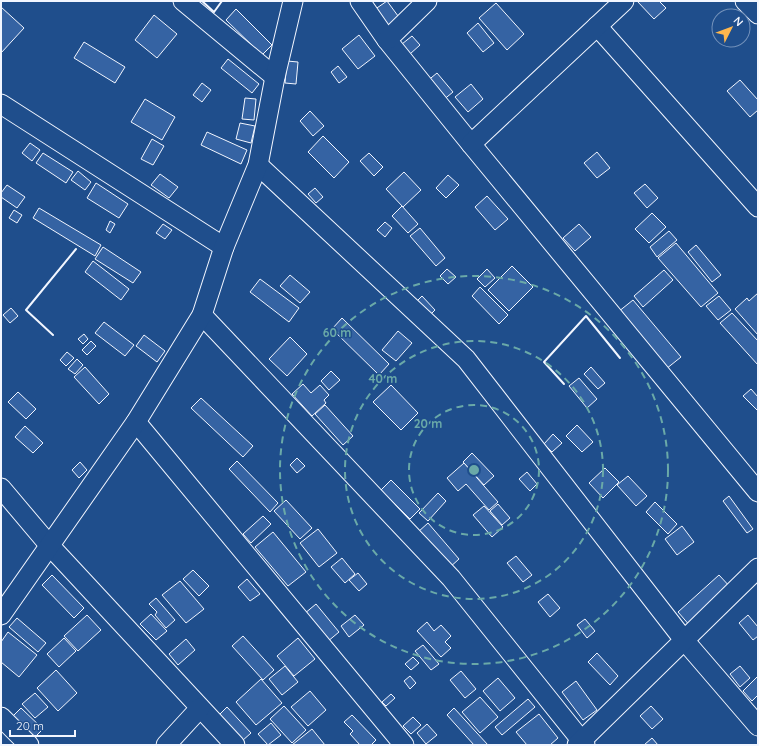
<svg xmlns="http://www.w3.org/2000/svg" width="759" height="746" font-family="Quicksand,sans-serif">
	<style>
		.building { fill: #3563a3; stroke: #f2f6ff }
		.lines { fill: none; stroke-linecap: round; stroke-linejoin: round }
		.street-casing { stroke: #f2f6ff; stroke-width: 21 }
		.street { stroke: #1f4e8c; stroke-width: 19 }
		.wall { stroke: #f2f6ff; stroke-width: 2 }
		.ring { fill: none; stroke: #6aa9a8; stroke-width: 2; stroke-dasharray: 7 5 }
		.centre { fill: #6aa9a8; stroke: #1f4e8c; stroke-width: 2 }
		.ring-label { font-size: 12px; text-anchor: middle; font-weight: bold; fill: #6aa9a8; stroke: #1f4e8c; stroke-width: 3; stroke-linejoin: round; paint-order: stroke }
	</style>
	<rect width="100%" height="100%" fill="#1f4e8c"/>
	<g class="building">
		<polygon points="387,1 401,20 388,30 374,10"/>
		<polygon points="637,1 659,1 666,8 654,19"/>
		<polygon points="496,3 524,34 507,50 479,18"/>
		<polygon points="1,7 24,28 1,53"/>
		<polygon points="236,9 272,45 262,55 226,20"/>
		<polygon points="154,15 177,34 157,58 135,40"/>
		<polygon points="478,23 494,43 483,52 467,33"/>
		<polygon points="359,35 375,56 358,69 342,49"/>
		<polygon points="412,36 420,45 410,54 402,44"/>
		<polygon points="84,42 125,67 115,83 74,58"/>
		<polygon points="228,59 259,84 252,93 221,68"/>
		<polygon points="287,61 298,62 296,84 285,83"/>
		<polygon points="338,66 347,77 339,83 331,72"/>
		<polygon points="437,73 453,92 442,101 426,82"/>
		<polygon points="740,80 758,100 758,110 750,117 727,91"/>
		<polygon points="202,83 211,90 202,102 193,95"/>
		<polygon points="471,84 483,99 468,112 455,97"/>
		<polygon points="245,98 256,99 254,120 242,119"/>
		<polygon points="145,99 175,117 162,140 131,122"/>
		<polygon points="310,111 324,126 313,136 300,121"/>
		<polygon points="240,123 255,126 251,143 236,139"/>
		<polygon points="207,132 247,150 241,164 201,145"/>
		<polygon points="323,136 349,162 334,178 308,152"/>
		<polygon points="152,139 164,146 153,165 141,159"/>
		<polygon points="30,143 40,150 32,161 22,153"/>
		<polygon points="597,152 610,168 597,178 584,163"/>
		<polygon points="43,153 73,172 66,183 36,163"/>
		<polygon points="369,153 383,167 374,176 360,161"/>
		<polygon points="78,171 91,182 85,190 71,180"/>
		<polygon points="404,172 421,190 403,207 386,189"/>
		<polygon points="160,174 178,187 169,198 151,185"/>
		<polygon points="448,175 459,185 446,198 436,188"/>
		<polygon points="96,183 128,204 119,218 87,198"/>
		<polygon points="645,184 658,198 647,208 634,193"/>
		<polygon points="7,185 25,197 17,208 1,197 1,193"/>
		<polygon points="315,188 323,197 316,203 308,194"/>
		<polygon points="487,196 508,219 495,230 475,207"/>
		<polygon points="402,206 418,224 408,233 392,216"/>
		<polygon points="39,208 101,245 95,256 33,218"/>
		<polygon points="14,210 22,215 17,223 9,218"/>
		<polygon points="652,213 666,227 649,243 635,229"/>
		<polygon points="110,221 115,224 110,233 106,230"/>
		<polygon points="385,222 392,228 385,237 377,230"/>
		<polygon points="163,224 172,230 165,239 156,233"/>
		<polygon points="579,224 591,237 575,251 563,238"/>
		<polygon points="420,228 445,258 436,266 410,236"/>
		<polygon points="669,231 677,240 657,257 650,247"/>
		<polygon points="676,243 718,293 701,307 658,258"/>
		<polygon points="696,245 721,275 712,282 688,252"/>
		<polygon points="103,247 141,272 133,283 95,259"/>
		<polygon points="93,261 129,289 121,300 85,272"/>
		<polygon points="512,266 533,287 509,311 488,290"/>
		<polygon points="447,269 456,277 448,284 440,276"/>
		<polygon points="487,269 495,278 485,287 477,279"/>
		<polygon points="664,270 673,280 643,307 634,296"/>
		<polygon points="290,275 310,292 300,303 280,286"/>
		<polygon points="260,279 299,308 289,322 250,292"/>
		<polygon points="480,287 508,315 499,324 472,296"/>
		<polygon points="758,293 758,335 735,309 747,298 749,301"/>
		<polygon points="422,296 435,310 430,315 416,302"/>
		<polygon points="719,296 731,310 718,320 706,306"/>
		<polygon points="633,300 681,357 666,369 618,312"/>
		<polygon points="11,308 18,316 10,323 3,315"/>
		<polygon points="732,313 758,341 758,365 720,323"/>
		<polygon points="342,318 389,364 379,375 332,329"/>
		<polygon points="104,322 134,345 125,356 95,333"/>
		<polygon points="398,331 412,343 396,361 382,350"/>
		<polygon points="84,334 88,339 83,344 78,339"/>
		<polygon points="144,335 165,351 157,362 136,346"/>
		<polygon points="290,337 307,354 287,376 269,359"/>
		<polygon points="91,341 96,346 87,355 82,350"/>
		<polygon points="67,352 74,358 66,366 60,360"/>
		<polygon points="77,359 83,365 75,374 68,369"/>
		<polygon points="85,367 109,394 99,404 74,377"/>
		<polygon points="591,367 605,383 598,389 584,374"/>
		<polygon points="331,371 340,380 329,390 321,381"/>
		<polygon points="579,378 597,399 587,408 569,386"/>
		<polygon points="303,384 311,393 320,385 329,395 324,400 326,403 312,416 292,394"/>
		<polygon points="391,385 418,413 401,430 373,402"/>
		<polygon points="751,389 758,397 758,411 743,396"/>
		<polygon points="18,392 36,409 26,419 8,402"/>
		<polygon points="201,398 253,446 243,457 191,408"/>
		<polygon points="325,405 353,436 343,445 315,414"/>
		<polygon points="577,425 593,442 582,452 566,436"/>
		<polygon points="25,426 43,443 33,453 15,437"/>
		<polygon points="553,434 562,443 552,452 544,444"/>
		<polygon points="472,453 494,476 484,485 463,462"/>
		<polygon points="297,458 305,466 297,473 290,465"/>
		<polygon points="237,461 278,503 270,512 229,469"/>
		<polygon points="80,462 87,470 79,478 72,470"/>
		<polygon points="464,463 498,502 489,510 466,484 458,491 447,478"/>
		<polygon points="605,468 619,482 603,498 589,483"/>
		<polygon points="527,472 537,484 530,491 519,479"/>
		<polygon points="628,476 647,496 636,506 617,485"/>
		<polygon points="391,480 420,509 410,519 381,490"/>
		<polygon points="438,493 446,501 428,521 419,513"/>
		<polygon points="729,496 753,529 747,533 723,501"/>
		<polygon points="286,500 312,528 300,539 274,511"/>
		<polygon points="655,502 677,524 668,534 646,512"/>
		<polygon points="498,504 510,518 502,525 490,511"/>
		<polygon points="484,506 503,527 492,537 473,515"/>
		<polygon points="263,516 271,524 251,543 243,534"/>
		<polygon points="428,523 459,559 449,568 418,532"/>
		<polygon points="682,526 694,542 677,555 665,539"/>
		<polygon points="318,529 337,553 319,567 300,543"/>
		<polygon points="273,532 306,572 288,586 255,547"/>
		<polygon points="516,556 532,575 523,582 507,563"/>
		<polygon points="342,558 355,574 345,583 331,567"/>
		<polygon points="193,570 209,586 199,596 183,579"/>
		<polygon points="358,573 367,584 359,591 349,580"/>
		<polygon points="52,575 84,608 74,618 42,585"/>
		<polygon points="719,575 732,589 691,627 678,612"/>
		<polygon points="247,579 260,594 250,601 238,587"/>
		<polygon points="180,581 204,609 186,623 162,595"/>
		<polygon points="548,594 560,608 550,617 538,602"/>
		<polygon points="156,598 175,620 166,628 155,615 157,612 149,604"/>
		<polygon points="316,604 339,632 327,642 304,614"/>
		<polygon points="151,614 167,631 156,640 140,624"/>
		<polygon points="87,615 101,630 78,651 64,636"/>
		<polygon points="355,615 364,625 349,637 341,626"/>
		<polygon points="748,615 758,627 758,636 753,640 739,623"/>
		<polygon points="17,618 46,643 38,652 9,627"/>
		<polygon points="585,619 595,631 587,638 577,625"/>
		<polygon points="427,622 434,631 441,625 451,636 445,642 451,648 441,657 417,631"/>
		<polygon points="8,632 37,655 19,677 1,662 1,642"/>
		<polygon points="243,636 274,670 263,680 232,646"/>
		<polygon points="64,638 76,651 59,667 47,654"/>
		<polygon points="298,638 315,659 294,676 277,656"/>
		<polygon points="186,639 195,650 178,665 169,654"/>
		<polygon points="423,645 439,664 431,670 415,651"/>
		<polygon points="597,653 618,676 610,685 588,662"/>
		<polygon points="413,657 419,663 411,670 405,664"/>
		<polygon points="285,666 298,682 282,695 269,679"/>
		<polygon points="740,666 750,678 740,687 730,674"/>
		<polygon points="56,670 77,693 58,711 37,688"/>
		<polygon points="461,671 476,689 465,698 450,680"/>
		<polygon points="410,676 416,683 410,689 404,681"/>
		<polygon points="758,676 758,695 752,701 743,691"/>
		<polygon points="498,678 515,698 500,711 483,691"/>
		<polygon points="261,679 282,703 256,725 236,702"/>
		<polygon points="576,681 597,710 583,720 562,692"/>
		<polygon points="310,691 326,710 308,726 291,707"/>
		<polygon points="35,693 48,707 35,718 22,704"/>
		<polygon points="391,694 395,698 386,706 382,702"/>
		<polygon points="480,697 498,717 480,733 462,712"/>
		<polygon points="528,699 535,707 502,735 495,727"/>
		<polygon points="284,706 306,730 292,743 270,719"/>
		<polygon points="651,706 663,719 652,729 640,716"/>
		<polygon points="227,707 251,733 242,741 218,716"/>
		<polygon points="21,708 43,729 35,737 13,716"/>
		<polygon points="454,708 488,745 474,745 447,715"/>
		<polygon points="539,714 558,738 550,745 527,745 516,732"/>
		<polygon points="352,715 376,740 371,745 360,745 350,734 353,731 344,722"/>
		<polygon points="413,717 421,725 411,734 403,726"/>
		<polygon points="271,723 281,735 268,745 258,734"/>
		<polygon points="427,724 437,735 426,744 417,733"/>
		<polygon points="312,729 325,745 292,745"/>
		<polygon points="652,738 658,745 644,745"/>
	</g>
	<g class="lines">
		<g class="street-casing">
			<g id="street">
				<polyline points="183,1 275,77"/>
				<polyline points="360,1 387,40 471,144 758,492"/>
				<polyline points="745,1 758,14"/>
				<polyline points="597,26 758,207"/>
				<polyline points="387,40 427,1"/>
				<polyline points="1,104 224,247"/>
				<polyline points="471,144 624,1"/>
				<polyline points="258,165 466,359 684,640 758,726"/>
				<polyline points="202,315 451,578 585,745"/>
				<polyline points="136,422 404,745"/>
				<polyline points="1,488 50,546 235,745"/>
				<polyline points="1,615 136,422 202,315 224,247 258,165 275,77 293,1"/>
				<polyline points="1,717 29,745"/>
				<polyline points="166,745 200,708"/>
				<polyline points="577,745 758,568"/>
			</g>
		</g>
		<use href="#street" class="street"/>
		<g class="wall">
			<polyline points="202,1 214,12 222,1"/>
			<polyline points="53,335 26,310 76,249"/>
			<polyline points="564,384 544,362 586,316 620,358"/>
		</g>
	</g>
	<g class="ring">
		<circle cx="474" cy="470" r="65"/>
		<circle cx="474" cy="470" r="129"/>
		<circle cx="474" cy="470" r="194"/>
	</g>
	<circle cx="474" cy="470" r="6" class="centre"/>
	<g class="ring-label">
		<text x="337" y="337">60 m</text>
		<text x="383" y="383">40 m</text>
		<text x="428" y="428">20 m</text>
	</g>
	<rect width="759" height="746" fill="none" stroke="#f2f6ff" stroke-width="4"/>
	<g transform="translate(731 28) rotate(48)"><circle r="19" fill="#1f4e8c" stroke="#7391ba"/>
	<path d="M0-3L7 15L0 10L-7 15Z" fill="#ffb74d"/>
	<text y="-6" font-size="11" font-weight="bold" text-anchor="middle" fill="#f2f6ff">N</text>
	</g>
	<path d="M10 730v6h65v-6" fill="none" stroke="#f2f6ff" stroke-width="2"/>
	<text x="16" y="730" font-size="12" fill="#f2f6ff" stroke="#1f4e8c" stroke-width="3" paint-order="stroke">20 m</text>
</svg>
